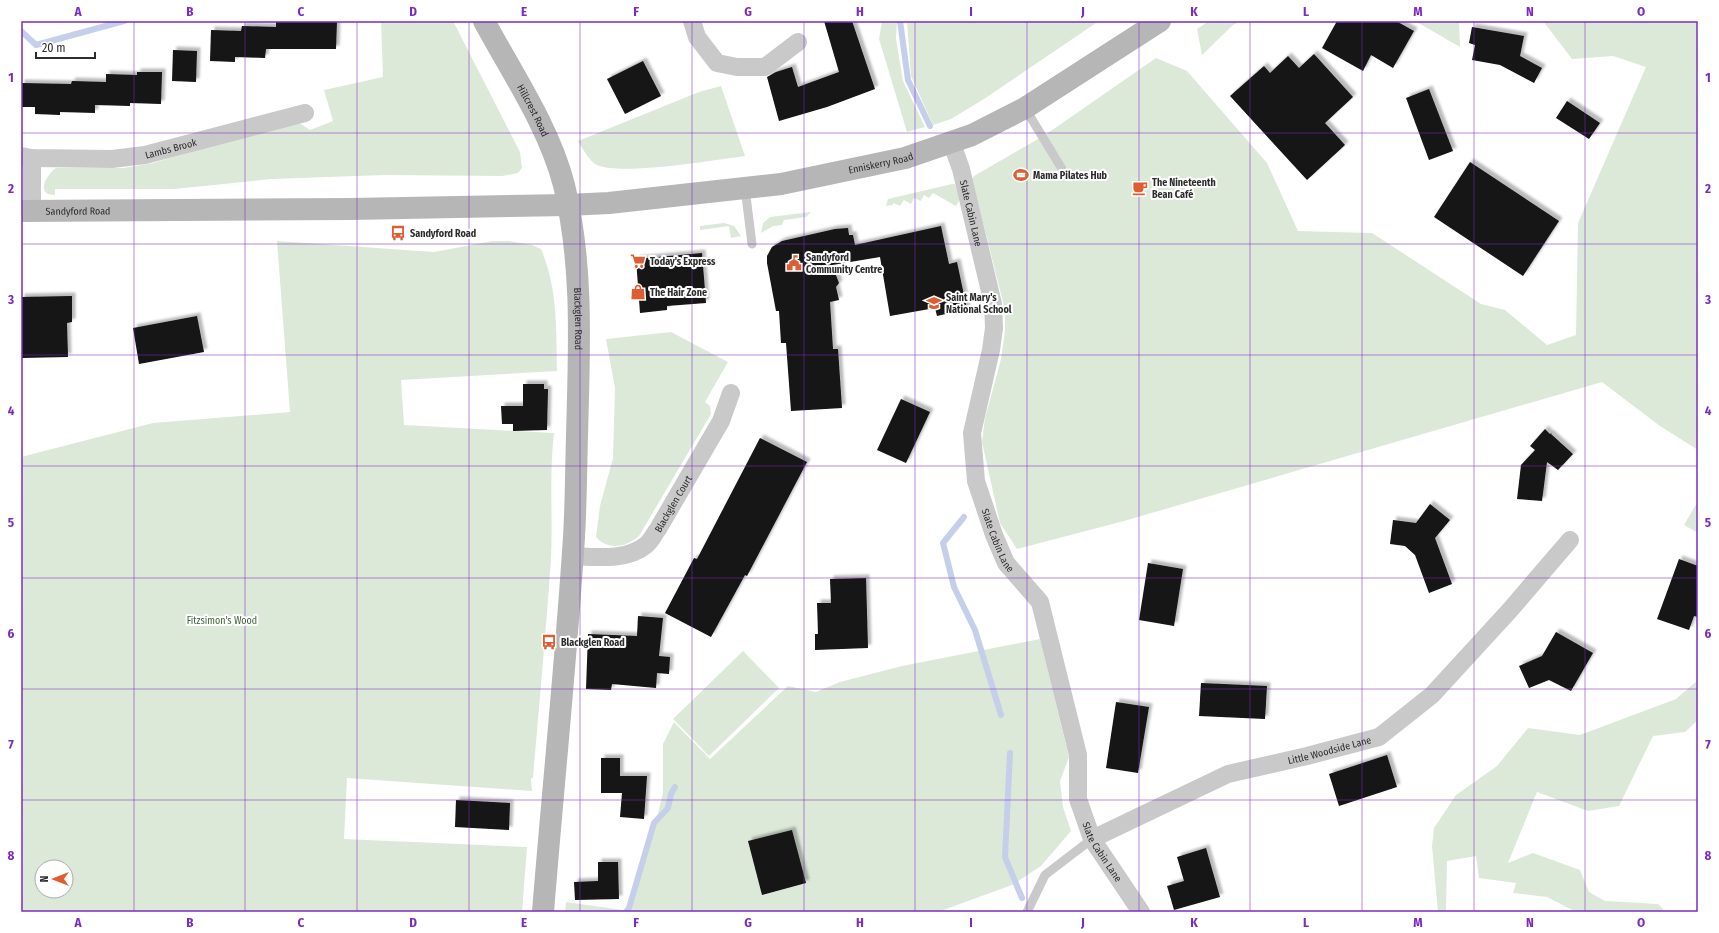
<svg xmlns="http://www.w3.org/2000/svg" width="1719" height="933" font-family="'Fira Sans Condensed',sans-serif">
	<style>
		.green { fill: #dce9d9; fill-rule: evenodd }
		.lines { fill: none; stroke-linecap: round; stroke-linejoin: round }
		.stream { stroke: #c5cfe9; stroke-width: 6 }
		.building { fill: #131313; filter: url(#shadow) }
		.lane { stroke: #c9c9c9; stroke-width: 9 }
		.street { stroke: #c9c9c9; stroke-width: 18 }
		.secondary { stroke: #b6b6b6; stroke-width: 22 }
		.grid { fill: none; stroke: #7b2cbf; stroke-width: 1; stroke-opacity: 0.55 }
		.labels { text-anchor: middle; stroke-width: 4; stroke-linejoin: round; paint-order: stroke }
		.street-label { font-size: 10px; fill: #2c2c2c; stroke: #fff }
		.poi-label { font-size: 10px; font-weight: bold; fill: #2c2c2c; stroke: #fff; text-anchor: start }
		.park-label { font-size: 10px; fill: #41653b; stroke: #fff }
		.neatline { fill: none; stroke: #7b2cbf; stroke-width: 1.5 }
		.grid-label { font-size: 13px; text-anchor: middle; font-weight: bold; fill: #7b2cbf }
	</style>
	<defs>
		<filter id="shadow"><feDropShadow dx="3.5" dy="-3.5" stdDeviation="1" flood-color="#0004"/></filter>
	</defs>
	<rect width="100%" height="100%" fill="#fff"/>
	<g class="green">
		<path d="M381 21H453L520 152 522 168 518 173 502 176 385 175 272 179 174 189H55V195C35 195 46 175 56 168H124L153 163 286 124H301L310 130 333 121 324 90 383 77Z"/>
		<polygon points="882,21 897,21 896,39 903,81 925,127 907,132 879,39"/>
		<polygon points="907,21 1099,21 984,99 951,119 933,125 911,76"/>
		<polygon points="1209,21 1240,21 1233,25 1202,55 1197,29"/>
		<polygon points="1415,21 1459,21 1460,47"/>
		<polygon points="1543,21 1698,21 1698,450 1660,426 1602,382 1124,521 1017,549 1000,523 982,442 985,418 1001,359 1005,331 1005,310 972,179 974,176 1045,135 1156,58 1187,71 1267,163 1298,231 1372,233 1481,304 1505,310 1547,345 1576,335 1578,223 1646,67 1613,56 1572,59"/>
		<path d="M721 86 745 156C714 160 622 176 597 165 589 161 583 149 578 141L699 92Z"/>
		<polygon points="952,184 955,184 960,199 956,206 933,193 929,198 924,195 921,201 914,198 911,204 904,200 900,206 894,203 892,205 886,206 888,199"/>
		<polygon points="811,212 806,217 784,220 782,225 773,226 761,233 763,223 770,217"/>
		<polygon points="724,223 734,226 741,236 731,238 729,226 700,230 700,226"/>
		<path d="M277 241 434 252 493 241H509L532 245 541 249C558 289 556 329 557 371L401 380 404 425 554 433C549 473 553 517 551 559 546 632 539 705 533 778H531L532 791 347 778 344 839 527 847 522 912H21V457L153 423 290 412ZM42 867H66V891H42Z"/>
		<path d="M671 332 728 362 705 402 710 406 711 414 639 536C627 547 608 551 596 537L600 506 613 458 615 388 606 339Z"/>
		<polygon points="1698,501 1698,533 1684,525"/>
		<polygon points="1040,639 1069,757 1060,781 1063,807 1071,831 1041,866 1012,885 938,912 565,912 566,902 630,911 651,842 663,793 663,744 674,722 710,759 788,686 816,692 840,682 902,666"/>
		<polygon points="743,651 779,688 709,756 673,719"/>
		<polygon points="1698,680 1698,720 1685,732 1653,736 1619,806 1588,811 1537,792 1508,863 1533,853 1580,870 1589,892 1605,901 1658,904 1666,912 1576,912 1547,897 1513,893 1516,883 1479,878 1476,856 1447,861 1446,912 1438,912 1432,846 1434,828 1456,795 1497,766 1528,728 1580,735 1676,699"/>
	</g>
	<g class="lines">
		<g class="stream">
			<polyline points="900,21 908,80 930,126"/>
			<polyline points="21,31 36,45 124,21"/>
			<polyline points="964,517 943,543 954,587 975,630 1001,715"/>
			<polyline points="1010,753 1005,857 1022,898"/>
			<polyline points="626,912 629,908 654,823 668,808 671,794 675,787"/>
		</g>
	</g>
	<g class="building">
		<polygon points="276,21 337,21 336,49 266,49 265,58 235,57 235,62 210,61 211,30 241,31 242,26 276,27"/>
		<polygon points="824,21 852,21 875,89 827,107 779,121 767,77 776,72 792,67 798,87 839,72"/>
		<polygon points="1337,21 1396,21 1414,31 1393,68 1371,55 1363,71 1322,48"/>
		<polygon points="1472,27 1524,36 1520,56 1542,68 1534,83 1500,65 1472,60 1475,45 1469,43"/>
		<polygon points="173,50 197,51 196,82 172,81"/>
		<polygon points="1314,54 1353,97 1325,123 1345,145 1307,180 1230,96 1264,66 1270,73 1288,56 1299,68"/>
		<polygon points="643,61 661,96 625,114 607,79"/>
		<polygon points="137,72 162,72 161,104 130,103 130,106 95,105 95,113 60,112 60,115 35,114 35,107 21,107 21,83 71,84 72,81 106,82 106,74 137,75"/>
		<polygon points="1429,89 1453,151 1429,160 1406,98"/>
		<polygon points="1567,101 1600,123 1589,139 1556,118"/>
		<polygon points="1470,162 1559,221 1523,276 1434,217"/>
		<polygon points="941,226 949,264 957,262 967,309 937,316 935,308 890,316 880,257 832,265 839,283 836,287 839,300 830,302 833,349 838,349 842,408 791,411 786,343 781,343 779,311 776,311 767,263 767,256 772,247 782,241 835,229 848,228 849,235 853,235 855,245"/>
		<polygon points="702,253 706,303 667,306 667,310 640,313 636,259"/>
		<polygon points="72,296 72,322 67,323 68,357 21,358 21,297"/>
		<polygon points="197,316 204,352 139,364 133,328"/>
		<polygon points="523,384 544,384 544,389 548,389 547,430 513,431 513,424 502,424 501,406 523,406"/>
		<polygon points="901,399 930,412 906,463 877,450"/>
		<polygon points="1545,429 1550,434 1552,433 1551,434 1573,454 1558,470 1547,462 1542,501 1517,499 1521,465 1535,450 1530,446"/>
		<polygon points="760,438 807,462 747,576 745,575 711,637 665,613 694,558 697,559"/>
		<polygon points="1430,504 1450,520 1435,538 1452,584 1429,593 1415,555 1405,546 1390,544 1393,520 1416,523"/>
		<polygon points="1679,559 1698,566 1698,617 1694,616 1689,630 1657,619"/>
		<polygon points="1148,563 1183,569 1174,626 1139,620"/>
		<polygon points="866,578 868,648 815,650 815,634 818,634 817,603 831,603 830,579"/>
		<polygon points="638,616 663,618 659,656 670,657 669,674 657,673 656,688 612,684 611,690 586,689 588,634 637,636"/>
		<polygon points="1556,632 1593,653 1571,691 1549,680 1529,688 1519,666 1542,656"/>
		<polygon points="1201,683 1267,686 1265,719 1199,716"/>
		<polygon points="1116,702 1149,707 1138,773 1106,768"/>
		<polygon points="1387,755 1397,787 1339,806 1329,774"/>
		<polygon points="601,758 620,758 620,776 647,776 644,819 620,817 622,793 601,793"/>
		<polygon points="456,800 510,803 509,830 455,827"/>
		<polygon points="792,830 806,883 762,895 748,841"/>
		<polygon points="1206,848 1220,897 1174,910 1167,886 1184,881 1177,857"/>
		<polygon points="598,862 618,862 619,899 575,900 574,882 598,881"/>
	</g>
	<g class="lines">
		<g class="lane">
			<polyline points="1025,108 1062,169"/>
			<polyline points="745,188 752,244"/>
			<polyline points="1027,912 1045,875 1092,839"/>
		</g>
		<g class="street">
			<polyline points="692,21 697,37 717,63 737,67 765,67 798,42"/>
			<path id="s1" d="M952 144 961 169 993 304 994 328 991 350 972 433 976 481 994 535 1006 563 1040 602 1078 755V799L1092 839 1141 912"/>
			<path id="s2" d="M21 156 32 158 112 159 145 155 305 113"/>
			<polyline points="32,158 32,211"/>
			<path id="s3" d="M572 556C596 557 627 561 646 545 651 541 654 534 658 529L721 421 731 393"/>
			<path id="s4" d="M1092 839 1228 774 1307 756 1379 737 1432 695 1510 610 1570 540"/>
		</g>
		<g class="secondary">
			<path id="s5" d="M484 21C512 73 549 127 564 185 584 268 579 353 577 436 576 470 576 504 574 537 566 662 553 787 543 912"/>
			<path id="s6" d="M21 211 351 209 568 205 609 203 781 184 905 158 972 135 1025 108 1160 21"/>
		</g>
	</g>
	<path class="grid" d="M134 21V912M245 21V912M357 21V912M469 21V912M580 21V912M692 21V912M804 21V912M915 21V912M1027 21V912M1139 21V912M1250 21V912M1362 21V912M1474 21V912M1585 21V912M21 133H1698M21 244H1698M21 355H1698M21 466H1698M21 578H1698M21 689H1698M21 800H1698"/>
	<defs>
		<g id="stadium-bare" transform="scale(1.2)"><path d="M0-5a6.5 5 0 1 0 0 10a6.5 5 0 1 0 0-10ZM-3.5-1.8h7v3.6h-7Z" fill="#de5d32" stroke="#fff" stroke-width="2.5" paint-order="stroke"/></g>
		<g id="cafe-bare" transform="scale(1.2)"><path d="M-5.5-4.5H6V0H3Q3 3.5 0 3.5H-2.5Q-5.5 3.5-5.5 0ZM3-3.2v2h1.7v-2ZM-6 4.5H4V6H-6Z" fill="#de5d32" stroke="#fff" stroke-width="2.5" paint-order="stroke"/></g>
		<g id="bus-bare" transform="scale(1.2)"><path d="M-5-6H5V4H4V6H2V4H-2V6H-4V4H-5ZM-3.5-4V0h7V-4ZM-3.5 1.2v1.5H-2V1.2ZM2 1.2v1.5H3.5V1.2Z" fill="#de5d32" stroke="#fff" stroke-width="2.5" paint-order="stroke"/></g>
		<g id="supermarket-bare" transform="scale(1.2)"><path d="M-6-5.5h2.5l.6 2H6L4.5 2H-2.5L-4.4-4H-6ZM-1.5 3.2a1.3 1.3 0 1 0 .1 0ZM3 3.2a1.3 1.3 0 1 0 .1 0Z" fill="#de5d32" stroke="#fff" stroke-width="2.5" paint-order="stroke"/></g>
		<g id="civic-bare" transform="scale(1.2)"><path d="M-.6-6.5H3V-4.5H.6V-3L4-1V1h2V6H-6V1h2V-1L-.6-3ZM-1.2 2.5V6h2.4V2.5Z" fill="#de5d32" stroke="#fff" stroke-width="2.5" paint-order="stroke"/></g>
		<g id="shop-bare" transform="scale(1.2)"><path d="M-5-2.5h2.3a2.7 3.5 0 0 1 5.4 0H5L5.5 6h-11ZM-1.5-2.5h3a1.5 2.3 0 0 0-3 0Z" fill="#de5d32" stroke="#fff" stroke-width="2.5" paint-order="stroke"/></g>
		<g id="school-bare" transform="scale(1.2)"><path d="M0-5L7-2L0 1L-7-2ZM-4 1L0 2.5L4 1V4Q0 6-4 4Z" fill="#de5d32" stroke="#fff" stroke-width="2.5" paint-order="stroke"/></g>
	</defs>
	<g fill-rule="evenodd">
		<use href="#stadium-bare" x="1021" y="175"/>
		<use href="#cafe-bare" x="1140" y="188"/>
		<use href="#bus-bare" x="398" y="233"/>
		<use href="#supermarket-bare" x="638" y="261"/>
		<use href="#civic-bare" x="794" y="263"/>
		<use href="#shop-bare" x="638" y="292"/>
		<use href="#school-bare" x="934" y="303"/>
		<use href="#bus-bare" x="549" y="642"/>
	</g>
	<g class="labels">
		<g class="street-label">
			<text dy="4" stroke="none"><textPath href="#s5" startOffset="102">Hillcrest Road</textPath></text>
			<text dy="4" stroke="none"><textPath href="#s2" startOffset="151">Lambs Brook</textPath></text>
			<text dy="4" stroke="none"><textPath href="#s6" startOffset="863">Enniskerry Road</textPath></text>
			<text dy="4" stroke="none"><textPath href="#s6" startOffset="57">Sandyford Road</textPath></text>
			<text dy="4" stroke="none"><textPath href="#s1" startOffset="72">Slate Cabin Lane</textPath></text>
			<text dy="4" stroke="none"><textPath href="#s5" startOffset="318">Blackglen Road</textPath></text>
			<text dy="4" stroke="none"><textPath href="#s3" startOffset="126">Blackglen Court</textPath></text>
			<text dy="4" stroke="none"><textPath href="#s1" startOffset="408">Slate Cabin Lane</textPath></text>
			<text dy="4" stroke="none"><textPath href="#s4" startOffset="255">Little Woodside Lane</textPath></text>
			<text dy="4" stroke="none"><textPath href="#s1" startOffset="744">Slate Cabin Lane</textPath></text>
		</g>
		<g class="poi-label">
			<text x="1033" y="179">Mama Pilates Hub</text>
			<text x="1152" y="186">The Nineteenth<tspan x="1152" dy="12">Bean Café</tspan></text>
			<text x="410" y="237">Sandyford Road</text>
			<text x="806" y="261">Sandyford<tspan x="806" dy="12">Community Centre</tspan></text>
			<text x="650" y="265">Today's Express</text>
			<text x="650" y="296">The Hair Zone</text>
			<text x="946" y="301">Saint Mary's<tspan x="946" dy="12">National School</tspan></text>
			<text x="561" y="646">Blackglen Road</text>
		</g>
		<g class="park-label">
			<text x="222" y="624">Fitzsimon's Wood</text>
		</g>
	</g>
	<rect width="1719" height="933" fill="none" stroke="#ffffff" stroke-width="44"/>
	<g transform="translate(54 879) rotate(270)"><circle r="19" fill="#ffffff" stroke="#ababab"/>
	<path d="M0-3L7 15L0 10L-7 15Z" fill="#de5d32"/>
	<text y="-6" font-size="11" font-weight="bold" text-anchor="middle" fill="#2c2c2c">N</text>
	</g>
	<path d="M36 52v6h59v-6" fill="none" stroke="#2c2c2c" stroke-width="2"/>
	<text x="42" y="52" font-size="12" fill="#2c2c2c" stroke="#ffffff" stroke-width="3" paint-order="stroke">20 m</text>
	<rect x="22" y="22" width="1675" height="889" class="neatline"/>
	<g class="grid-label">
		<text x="78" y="16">A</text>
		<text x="190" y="16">B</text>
		<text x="301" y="16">C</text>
		<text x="413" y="16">D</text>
		<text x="524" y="16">E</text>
		<text x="636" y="16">F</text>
		<text x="748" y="16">G</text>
		<text x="860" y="16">H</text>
		<text x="971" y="16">I</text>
		<text x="1083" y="16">J</text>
		<text x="1194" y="16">K</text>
		<text x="1306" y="16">L</text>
		<text x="1418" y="16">M</text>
		<text x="1530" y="16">N</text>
		<text x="1641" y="16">O</text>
		<text x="11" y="82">1</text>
		<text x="1708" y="82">1</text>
		<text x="11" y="193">2</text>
		<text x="1708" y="193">2</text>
		<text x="11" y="304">3</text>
		<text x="1708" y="304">3</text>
		<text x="11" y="415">4</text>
		<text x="1708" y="415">4</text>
		<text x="11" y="527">5</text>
		<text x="1708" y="527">5</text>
		<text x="11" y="638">6</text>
		<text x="1708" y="638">6</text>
		<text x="11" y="749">7</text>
		<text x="1708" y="749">7</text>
		<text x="11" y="860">8</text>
		<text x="1708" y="860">8</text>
		<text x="78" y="927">A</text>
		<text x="190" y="927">B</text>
		<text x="301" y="927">C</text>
		<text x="413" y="927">D</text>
		<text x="524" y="927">E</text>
		<text x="636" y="927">F</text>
		<text x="748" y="927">G</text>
		<text x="860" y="927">H</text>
		<text x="971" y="927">I</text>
		<text x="1083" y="927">J</text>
		<text x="1194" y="927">K</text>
		<text x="1306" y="927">L</text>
		<text x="1418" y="927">M</text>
		<text x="1530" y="927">N</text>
		<text x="1641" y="927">O</text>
	</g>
</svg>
